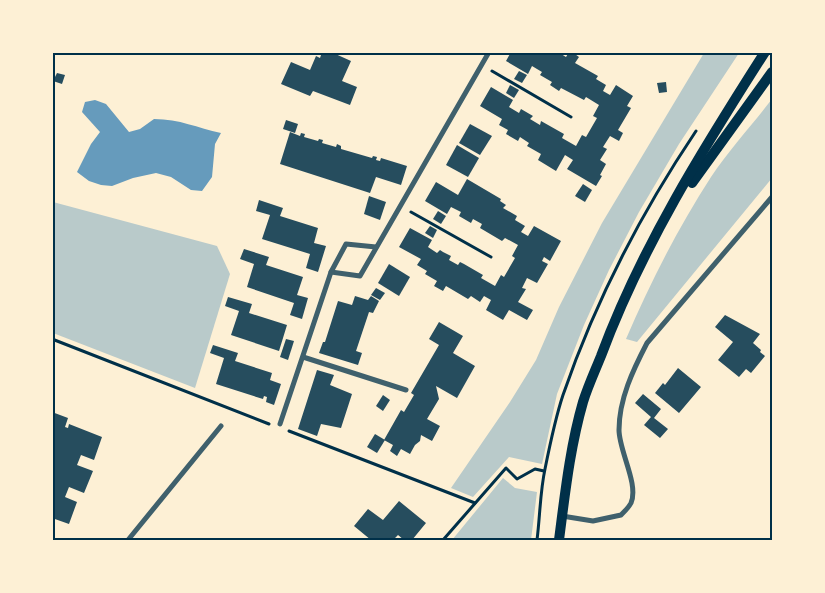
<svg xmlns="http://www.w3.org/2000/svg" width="825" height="593" font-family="'Asap Condensed',sans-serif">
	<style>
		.green { fill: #b9caca }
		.water { fill: #669bbc }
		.building { fill: #264d5e }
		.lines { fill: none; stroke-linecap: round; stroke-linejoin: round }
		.path { stroke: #003049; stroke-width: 3 }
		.minor { stroke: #3f606c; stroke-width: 5 }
		.secondary { stroke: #003049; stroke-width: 10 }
		.neatline { fill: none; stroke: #003049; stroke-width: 2 }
	</style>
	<rect width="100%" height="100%" fill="#fdf0d5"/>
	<g class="green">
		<polygon points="704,53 739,53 679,144 639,212 609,270 584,325 557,394 542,464 509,457 473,497 451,488 510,402 536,360 559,307 602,223"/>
		<path d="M772 99V178L637 342 626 339C650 283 678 228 711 177 729 150 752 125 772 99Z"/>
		<polygon points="53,202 217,246 230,274 195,388 53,333"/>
		<polygon points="503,478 515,488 537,492 531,540 452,540"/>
	</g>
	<path class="water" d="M95 100 106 104 129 132 140 129 154 119C180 119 197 128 221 133L215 144 212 177 202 191 191 190 171 177 156 173 133 178 112 186 101 185 89 181 77 172 91 144 100 132 82 112 85 102Z"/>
	<g class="building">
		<polygon points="322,52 331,52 351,61 342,81 357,87 350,105 313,91 310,96 281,84 291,62 310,70 316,56 320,58"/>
		<polygon points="511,52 535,52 539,54 540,52 558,52 566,57 569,52 572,52 579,57 575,63 598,76 596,79 606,85 603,91 610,95 616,85 633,96 627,106 631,108 618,130 623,133 619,141 610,136 603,147 607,149 600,160 606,164 600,175 602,176 596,186 567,169 573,160 565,155 556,171 538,160 541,154 527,146 529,143 520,137 518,141 506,134 508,130 499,125 502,119 480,106 491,87 513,100 509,107 519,113 521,109 533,116 530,119 540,125 541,121 564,134 562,138 576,146 582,135 586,137 597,118 593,116 599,105 586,97 584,100 561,88 559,91 550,85 552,82 540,75 542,72 532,66 528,74 506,61"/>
		<polygon points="519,71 527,75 522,83 514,79"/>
		<polygon points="57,73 65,75 62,84 53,81"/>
		<polygon points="666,82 667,92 659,93 657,83"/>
		<polygon points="510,85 519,90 514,98 506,93"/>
		<polygon points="286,120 298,124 295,133 283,129"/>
		<polygon points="470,124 492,136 480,155 459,143"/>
		<polygon points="290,132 300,136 301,133 305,134 304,137 318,141 319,139 323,140 322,143 336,147 337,144 341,146 341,149 372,158 373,156 377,157 376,160 380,161 381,158 407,166 401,185 376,177 370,193 280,164"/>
		<polygon points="457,145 479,158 468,177 446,165"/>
		<polygon points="467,179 501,199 500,201 506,205 503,208 517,216 515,220 525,226 521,232 528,236 534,226 561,241 550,261 544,257 542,261 548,264 537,283 527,278 522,288 526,289 518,302 533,310 527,320 509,310 503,320 486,310 491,300 484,296 480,302 471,296 468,299 446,286 443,291 434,286 437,281 425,274 427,271 417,265 421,259 399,247 410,228 432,240 428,247 437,253 440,250 443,252 451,256 449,260 458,265 460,262 464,264 483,275 481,278 495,286 501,275 504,277 515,258 512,256 518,245 505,238 502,241 480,228 482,224 473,219 471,223 459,216 461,212 451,207 447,214 425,201 436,182 458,195"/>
		<polygon points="583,184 592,190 585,202 575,196"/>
		<polygon points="369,196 386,202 380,220 364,214"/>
		<polygon points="259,200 283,208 280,216 318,228 314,243 326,246 318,272 306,268 310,254 262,239 270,215 256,211"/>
		<polygon points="438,211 446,216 441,224 433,219"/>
		<polygon points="430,226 437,230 433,238 425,233"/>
		<polygon points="244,249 269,257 266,265 303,277 297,295 308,298 302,319 290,315 294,303 247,287 254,264 240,259"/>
		<polygon points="389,264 410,277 399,296 378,283"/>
		<polygon points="376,288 385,293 380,300 371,295"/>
		<polygon points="355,296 368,300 371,296 379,301 373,313 369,312 356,351 362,353 358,365 319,353 323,342 325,342 338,301 352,305"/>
		<polygon points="228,297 252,304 249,313 287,325 279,351 231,335 239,311 225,306"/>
		<polygon points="725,315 760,334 753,343 761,350 760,352 765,356 751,373 746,369 739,377 718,360 733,342 715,327"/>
		<polygon points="439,322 463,336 453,353 475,366 457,398 436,386 439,399 427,419 440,426 432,441 421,435 420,441 415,445 410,454 401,449 397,456 390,451 393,445 384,440 401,410 404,412 414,395 411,393 439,345 429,339"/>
		<polygon points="286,339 294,341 288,360 280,357"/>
		<polygon points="213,345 238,353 235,361 272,373 270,380 281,384 274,405 266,402 267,397 264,396 263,399 216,384 224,358 210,353"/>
		<polygon points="678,368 701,387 679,413 655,393 663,383 665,385"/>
		<polygon points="317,370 334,375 330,385 352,394 341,428 321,424 317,436 298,429"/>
		<polygon points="643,394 661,409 654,418 668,429 660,438 644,425 651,417 635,403"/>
		<polygon points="383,395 390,400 383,411 376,406"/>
		<polygon points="52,412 68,418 65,427 68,428 69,424 102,437 94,460 81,455 77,465 93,471 84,493 69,487 65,497 77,502 69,524 52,518"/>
		<polygon points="375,434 385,440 377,453 367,447"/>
		<polygon points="399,501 426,523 412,540 404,540 398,535 393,540 371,540 354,526 368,509 383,520"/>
	</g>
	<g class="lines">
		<g class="path">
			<polyline points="492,71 571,117"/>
			<polyline points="411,212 491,257"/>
			<polyline points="52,339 269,424"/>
			<polyline points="289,431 475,503"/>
			<polyline points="443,540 506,468 517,479 535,469 544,471"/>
			<path d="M537 540C540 517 540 492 545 469 550 444 555 419 563 395 595 302 641 213 696 131"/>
		</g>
		<g class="minor">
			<polyline points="331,272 360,276 489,52"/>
			<polyline points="303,357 406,390"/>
			<polyline points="280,424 331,272 346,244 376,247"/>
			<path d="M562 516 593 521 621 515C624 512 629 507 631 503 639 484 619 451 619 430 619 399 633 370 647 343L772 197"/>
			<polyline points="128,540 221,426"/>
		</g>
		<g class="secondary">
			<polyline points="692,183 772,72"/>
			<path d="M559 540C565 494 570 447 583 402 588 386 595 371 601 356 641 248 703 149 765 52"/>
		</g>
	</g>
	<rect width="825" height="593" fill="none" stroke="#fdf0d5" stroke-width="108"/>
	<rect x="54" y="54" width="717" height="485" class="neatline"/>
</svg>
